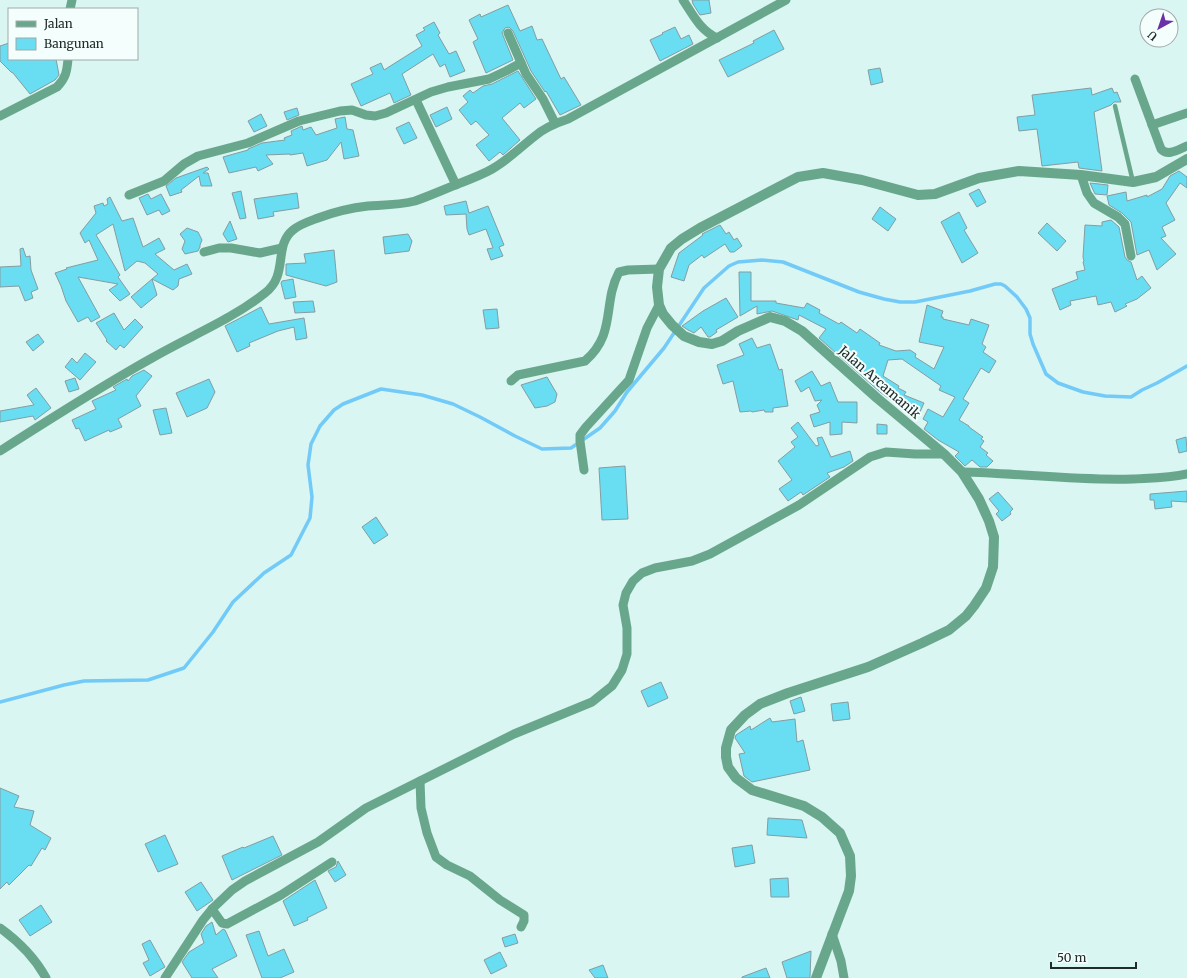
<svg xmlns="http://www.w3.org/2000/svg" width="1187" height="978" font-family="Merriweather,serif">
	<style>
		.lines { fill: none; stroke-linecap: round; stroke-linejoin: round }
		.stream { stroke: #71caf8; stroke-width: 3.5 }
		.building { fill: #69ddf1; stroke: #839da2 }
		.service { stroke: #69a78c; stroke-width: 4.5 }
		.minor { stroke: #69a78c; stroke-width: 9 }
		.tertiary { stroke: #69a78c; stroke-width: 10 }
		.labels { text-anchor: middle; stroke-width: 4; stroke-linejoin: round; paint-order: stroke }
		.street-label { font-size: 13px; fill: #212b2a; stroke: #f4fffd }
	</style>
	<rect width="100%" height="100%" fill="#d9f6f2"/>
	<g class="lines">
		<polyline class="stream" points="0,702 64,685 84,681 148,680 184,668 213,632 233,602 264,573 291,555 310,518 312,497 308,465 311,444 320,426 334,410 343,404 381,389 422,395 453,404 480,417 515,436 542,449 571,448 600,428 615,411 627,392 664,348 704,288 729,266 738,262 762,260 783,262 859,292 884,299 900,302 915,302 970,291 995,284 1001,284 1005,286 1017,297 1026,309 1030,318 1030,334 1033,344 1046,374 1058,383 1083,392 1105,396 1131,397 1142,390 1157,383 1187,366"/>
	</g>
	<g class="building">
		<polygon points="692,0 709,0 711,13 700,15 693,4"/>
		<polygon points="508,5 520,31 532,26 537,40 542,39 561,79 564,77 581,105 560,115 546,91 545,92 531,71 513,31 509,27 505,28 502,33 513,60 486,73 473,42 478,39 469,20 480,14 481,17"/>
		<polygon points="434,22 440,33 438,35 449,54 456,51 465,71 450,77 445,64 440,67 433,54 402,74 411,95 394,103 390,93 361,106 351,84 373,74 370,68 381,63 384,70 422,46 416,35 425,30 423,28"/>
		<polygon points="675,27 681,39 689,35 693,44 660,61 650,40 663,34 662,33"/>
		<polygon points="774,30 784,49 728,77 719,60 754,43 753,41"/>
		<polygon points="9,43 9,59 56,59 59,75 55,80 30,94 13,73 11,72 0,61 0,46"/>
		<polygon points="880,68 883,82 871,85 868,70"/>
		<polygon points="518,71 536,99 524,108 520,103 502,118 520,140 503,155 500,152 489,161 476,145 489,135 476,121 471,125 459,110 468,102 463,96 470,90 473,93 483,86 492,84"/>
		<polygon points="1091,88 1092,95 1112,88 1114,93 1117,92 1121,102 1114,102 1111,105 1094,112 1102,171 1079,168 1078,162 1042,166 1037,129 1019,131 1017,117 1035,115 1032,95"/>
		<polygon points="447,107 452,119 436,127 430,115"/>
		<polygon points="297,108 299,115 287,120 284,112"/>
		<polygon points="261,114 267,126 254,132 248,121"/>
		<polygon points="345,117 347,129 353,130 359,156 344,159 341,142 327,160 307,166 303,153 290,155 290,154 266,155 273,164 258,171 256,167 229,173 223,157 248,150 248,149 262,143 285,140 284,138 292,135 291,131 302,126 303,130 311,127 316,135 337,128 335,119"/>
		<polygon points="409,122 417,138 404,144 396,128"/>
		<polygon points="207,167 209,169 203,173 208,173 212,186 201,186 199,176 181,190 182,192 170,196 166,186 176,178"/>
		<polygon points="1179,171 1187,177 1187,188 1180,183 1166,203 1175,220 1162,227 1166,236 1161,238 1176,254 1157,270 1149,250 1137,255 1131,222 1122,213 1109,205 1107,196 1126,192 1127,201 1147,195 1147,197 1162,189 1170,176"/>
		<polygon points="1090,183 1108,185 1107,195 1095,194"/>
		<polygon points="979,189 986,202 977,207 969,194"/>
		<polygon points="241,191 246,218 240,219 232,193"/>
		<polygon points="297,193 299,208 273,212 274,216 258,219 254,199"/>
		<polygon points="148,194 151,199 161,194 170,211 162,215 159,210 147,215 139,198"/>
		<polygon points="110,197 122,221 133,218 143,247 159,238 165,249 155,254 174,270 187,264 192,274 179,279 178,286 173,290 152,279 158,274 145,263 137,261 125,271 113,224 96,235 120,275 118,277 130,294 120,301 109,290 118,284 78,277 100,317 91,322 88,317 78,322 66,301 61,286 55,273 67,269 66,268 98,260 89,240 85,243 80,233 96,213 94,206 103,203 104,206 108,204 107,199"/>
		<polygon points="466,201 469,213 488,206 504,245 499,247 503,256 491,260 487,249 493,248 486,229 469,235 467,229 466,214 446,215 444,206"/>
		<polygon points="880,207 896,219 888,231 872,219"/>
		<polygon points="959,212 967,228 964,230 978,253 962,263 941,222"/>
		<polygon points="1111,220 1119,227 1125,257 1127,260 1131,262 1137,280 1142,276 1151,288 1137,299 1125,304 1127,306 1115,312 1111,302 1098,305 1096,296 1070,301 1071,305 1060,310 1052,289 1078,279 1076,272 1085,270 1083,262 1084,261 1083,257 1085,225 1102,226 1102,222"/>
		<polygon points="230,221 237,239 228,242 223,234"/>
		<polygon points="1047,223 1066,241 1057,251 1038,233"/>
		<polygon points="720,225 726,234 729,232 734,240 737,238 742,246 734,252 730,252 725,244 704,258 702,255 689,265 684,281 671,277 679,253 703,235 702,234"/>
		<polygon points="187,228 198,232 202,240 200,245 200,247 198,251 185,254 182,249 185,241 180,234"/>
		<polygon points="408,234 412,241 409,251 385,254 383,237"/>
		<polygon points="23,248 26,257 30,256 31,270 38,289 31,292 33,298 25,301 19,286 0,287 0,267 21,266 20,249"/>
		<polygon points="334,250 337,282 326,286 286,275 286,264 306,263 304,254"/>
		<polygon points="739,272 751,272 751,301 776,301 776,303 804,308 807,303 820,310 819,313 839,324 841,322 857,333 860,329 880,343 879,345 896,351 910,350 916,354 915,357 934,369 944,347 919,342 927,305 943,311 941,317 943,317 943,319 969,325 971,319 989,325 982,344 986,347 983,352 996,361 989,373 981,368 963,399 969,403 959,420 969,426 969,427 983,437 981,439 984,441 980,447 988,453 986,455 993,461 987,467 980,467 972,460 965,466 955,456 959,452 938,440 924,429 928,422 923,419 928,409 943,417 955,397 939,390 941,386 902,359 888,360 883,376 899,386 898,388 906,392 904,395 924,403 920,412 891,400 880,392 819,338 826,329 799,315 798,320 772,311 757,314 757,306 740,316"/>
		<polygon points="152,279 157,295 141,308 131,297"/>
		<polygon points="293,279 296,297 285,299 281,283 282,281"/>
		<polygon points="726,298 738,317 716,330 717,332 710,337 708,337 701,327 694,333 688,330 682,326 703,311"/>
		<polygon points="313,301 315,312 295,313 293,302"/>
		<polygon points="261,307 269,324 304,318 307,338 296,340 294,327 278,331 249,343 250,346 237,352 225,326"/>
		<polygon points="497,309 499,328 486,329 483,310"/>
		<polygon points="114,313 124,330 135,319 143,327 124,348 120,345 116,350 106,341 107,340 96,323"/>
		<polygon points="38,334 44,342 33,351 26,342"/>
		<polygon points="752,338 757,348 770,344 779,370 782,369 788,406 773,408 773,412 765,412 764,410 752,412 751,411 740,412 733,381 723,384 717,365 744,355 739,344"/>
		<polygon points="85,353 96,362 80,380 65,367 72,358 77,363"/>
		<polygon points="144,370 152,376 136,396 141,406 118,419 122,427 110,432 109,430 85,441 79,428 76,429 72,420 96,409 92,401 116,390 113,387 127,379 128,381 132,376"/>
		<polygon points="812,371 821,386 830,382 838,402 857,402 857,423 842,422 842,434 830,435 830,422 814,427 810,415 820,412 817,405 822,400 815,401 809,387 801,392 795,381"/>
		<polygon points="547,377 557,394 555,402 547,406 535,408 521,385"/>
		<polygon points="75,378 79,389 69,392 65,381"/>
		<polygon points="209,379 215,392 207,408 187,417 176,393"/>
		<polygon points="36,388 51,408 35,420 33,416 0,422 0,411 34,405 27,395"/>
		<polygon points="166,408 172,433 160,435 153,410"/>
		<polygon points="798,422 816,446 819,445 817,438 822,437 831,457 850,451 853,461 844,467 827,473 830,477 803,495 801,492 788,501 779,489 792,480 778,461 795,447 791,442 798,437 791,428"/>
		<polygon points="877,424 887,425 887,434 877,434"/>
		<polygon points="1186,437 1187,451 1179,453 1176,440"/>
		<polygon points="625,466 628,519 602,520 599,468"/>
		<polygon points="1187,491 1187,502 1171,501 1172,507 1155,509 1154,500 1150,500 1150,494"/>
		<polygon points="998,492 1013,509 1010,512 1011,514 1002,521 996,514 999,511 989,499"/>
		<polygon points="376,517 388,535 374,544 362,527"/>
		<polygon points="661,682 668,698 648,707 641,691"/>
		<polygon points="801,697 805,711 794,714 790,701"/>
		<polygon points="848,702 850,719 833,721 831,704"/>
		<polygon points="770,718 772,722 795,719 797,742 803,740 810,770 752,782 744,776 739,754 745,753 735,738 736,735 750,726 751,730"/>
		<polygon points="0,788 19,796 14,807 34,811 30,825 51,838 45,850 42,848 31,866 29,865 9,885 7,882 0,889"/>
		<polygon points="768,818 802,820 807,838 767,835"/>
		<polygon points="165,835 178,864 158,872 145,844"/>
		<polygon points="273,836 282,855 232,880 222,856 243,847 244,848"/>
		<polygon points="752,845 755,863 735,867 732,848"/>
		<polygon points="338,861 346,875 335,882 328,871 336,867"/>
		<polygon points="788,878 789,897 771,897 770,879"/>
		<polygon points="315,880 327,908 307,918 308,920 294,926 283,901"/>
		<polygon points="201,882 213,900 197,911 185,892"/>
		<polygon points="41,905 52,922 30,936 19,920"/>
		<polygon points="212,922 216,935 223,929 225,930 237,956 212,969 218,978 192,978 182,962 189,952 204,943 201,934 206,926"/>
		<polygon points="259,931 268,956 284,949 294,972 280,978 262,978 246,935"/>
		<polygon points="515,934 518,943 505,947 502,938"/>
		<polygon points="150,940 165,967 150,976 143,963 149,960 142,944"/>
		<polygon points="811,951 810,978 787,978 782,962"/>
		<polygon points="500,952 507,966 491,974 484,960"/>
		<polygon points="603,965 608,978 595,978 589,970"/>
		<polygon points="766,968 770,978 742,978 742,977"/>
	</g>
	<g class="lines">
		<polyline class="service" points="1115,106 1133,182"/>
		<g class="minor">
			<path d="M683 0C693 15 700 30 717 38"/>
			<polyline points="70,9 72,0"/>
			<polyline points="508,33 526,74 543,99 555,123"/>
			<path d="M1135 79 1161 149C1168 157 1179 149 1187 146"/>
			<polyline points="416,100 456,185"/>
			<path d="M0 116 57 87C66 78 67 71 68 59"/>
			<polyline points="1152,125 1187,113"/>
			<polyline points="1081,175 1087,193 1094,203 1118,217 1125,224 1131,256"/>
			<polyline points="129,195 164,181 184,164 198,156 248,143 299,121 340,111 352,110 366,115 375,116 386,113 431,92 448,87 489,79 506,71 521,63"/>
			<polyline points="204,252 219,248 231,248 260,253 282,248"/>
			<path d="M511 381 518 375 585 361C617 333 602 304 619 272L628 270 659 269"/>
			<path d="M0 451C50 419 100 387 152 358 190 336 231 320 265 293 289 275 273 246 293 230 300 224 310 221 318 218 334 212 350 208 368 206 384 205 400 205 415 201 432 195 447 188 463 182 475 177 487 173 497 166 511 157 522 146 535 136 544 128 556 123 568 119L786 0"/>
			<polyline points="584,470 580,441 580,435 586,427 629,380 647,328 659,305"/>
			<path d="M962 472C1019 473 1075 481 1133 479 1151 478 1169 478 1187 474"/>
			<polyline points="420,781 421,808 427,833 436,857 447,865 470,876 500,900 524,915 524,921 521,927"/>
			<polyline points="212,909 222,923 227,924 281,895 332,862"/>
			<path d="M0 928C18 941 35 958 46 978"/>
			<polyline points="832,934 841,961 844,978"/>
			<polyline points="165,978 203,920 212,909 232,890 245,881 318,842 366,808 514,734 592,702 612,686 622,670 627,654 627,628 623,605 626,593 633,581 642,573 655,568 692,561 710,554 799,505 870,457 886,452 915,454 944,454"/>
		</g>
		<polyline class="tertiary" points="816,978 849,891 851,876 850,856 840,833 822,817 804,806 752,790 736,778 728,767 726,757 726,748 731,730 745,715 760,704 788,693 868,667 922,643 949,630 966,616 974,606 986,588 993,567 994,537 989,521 979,499 962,472 944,454 877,398 802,331 785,321 770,317 738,331 722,341 712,344 699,342 684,336 672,325 663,314 659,305 657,287 659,269 671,248 682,239 700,228 798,177 823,173 862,180 918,195 935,194 979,178 1019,171 1081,175 1133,182 1156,177 1187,159"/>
	</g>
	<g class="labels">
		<g class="street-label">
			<text transform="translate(880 382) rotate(41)" y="5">Jalan Arcamanik</text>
		</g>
	</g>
	<rect x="8" y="8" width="130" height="52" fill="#f4fffd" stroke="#a0aaa9"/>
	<rect x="16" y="21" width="20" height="6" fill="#69a78c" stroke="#a0aaa9"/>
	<text x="44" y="28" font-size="12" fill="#212b2a">Jalan</text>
	<rect x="16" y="38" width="20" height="12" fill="#69ddf1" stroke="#a0aaa9"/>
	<text x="44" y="48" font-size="12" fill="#212b2a">Bangunan</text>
	<g transform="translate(1159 28) rotate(220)"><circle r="19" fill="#f4fffd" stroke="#a0aaa9"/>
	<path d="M0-3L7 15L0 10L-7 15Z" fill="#6a31a7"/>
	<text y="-6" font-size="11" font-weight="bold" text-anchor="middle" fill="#212b2a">U</text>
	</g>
	<path d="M1051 962v6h85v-6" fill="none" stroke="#212b2a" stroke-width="2"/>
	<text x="1057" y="962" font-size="12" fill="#212b2a" stroke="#f4fffd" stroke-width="3" paint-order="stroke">50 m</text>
</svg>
